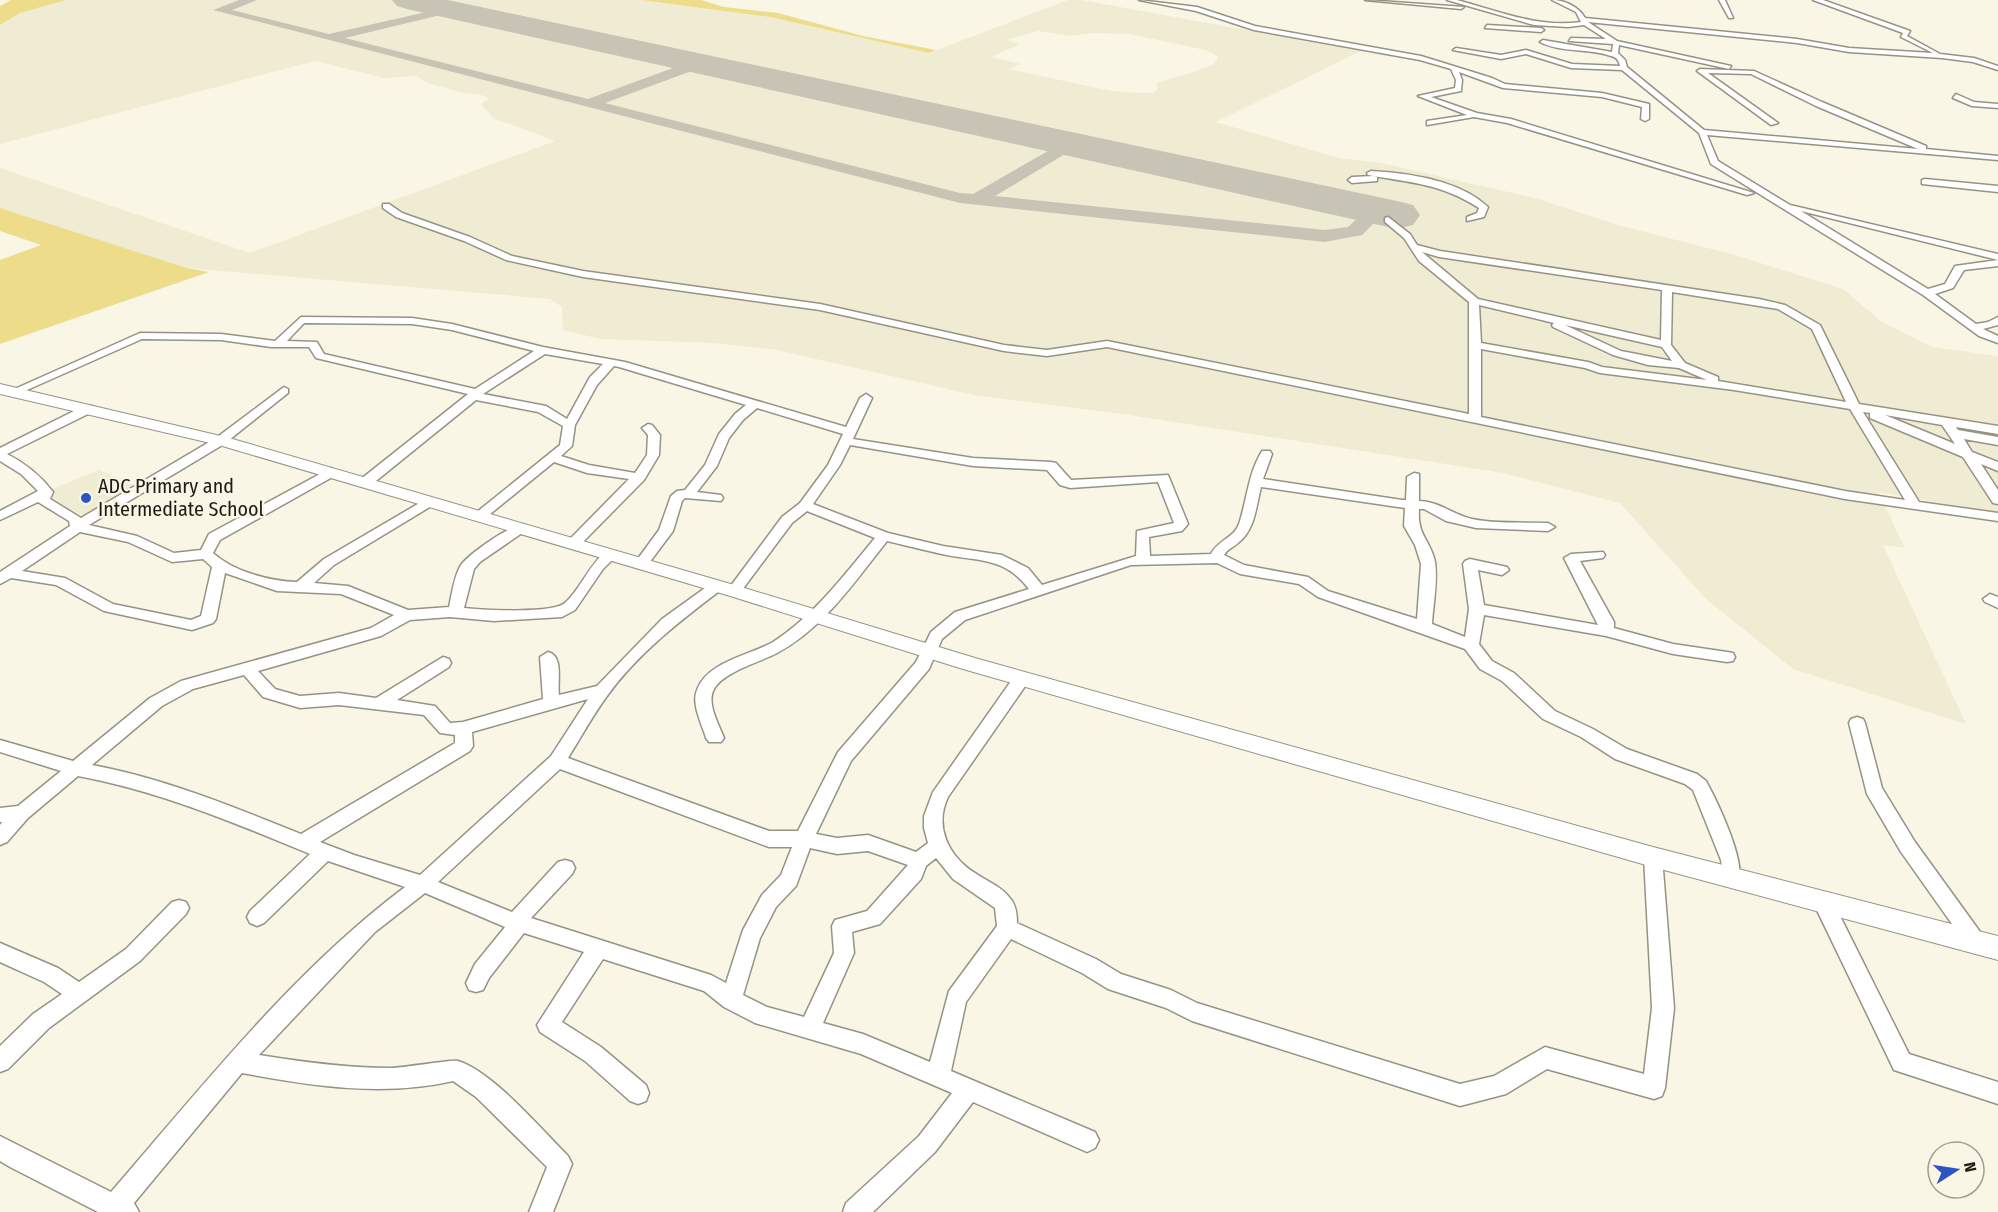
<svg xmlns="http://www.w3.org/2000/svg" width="1998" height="1212" font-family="'Fira Sans Condensed',sans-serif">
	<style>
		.built { fill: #f0ecd3; fill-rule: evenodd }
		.green { fill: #eddc8a }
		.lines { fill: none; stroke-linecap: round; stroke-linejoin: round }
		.taxiway { fill: #c7c4b6; fill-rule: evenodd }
		.runway { fill: #c7c4b6; fill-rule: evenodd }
		.minor-casing { stroke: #969384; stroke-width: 3 }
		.major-casing { stroke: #969384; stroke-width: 2 }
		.minor { fill: #fff; fill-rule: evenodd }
		.major { fill: #fff; fill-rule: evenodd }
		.poi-dot { fill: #2e54c4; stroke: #f9f6e5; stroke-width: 2 }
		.labels { text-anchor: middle; stroke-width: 5; stroke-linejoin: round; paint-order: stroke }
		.poi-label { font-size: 20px; fill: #1c1b15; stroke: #f9f6e5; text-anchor: start }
	</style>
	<rect width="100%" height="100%" fill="#f9f6e5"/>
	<g class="built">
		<path d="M66 0H641L770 17 929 53 1068 0H1081L1361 51 1216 122 1339 158 1381 163 1535 198 1618 225 1735 255 1843 289 1882 322 1932 347 1998 356V513L1878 492 1905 548 1883 545 1966 724 1793 669 1706 599 1620 503 1503 473 1129 415 974 395 777 350 713 343 600 339 563 330 562 307 550 299 187 268 0 208V168L250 253 555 141 493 118 481 104 490 99 481 95 464 93 427 83 416 76 384 78 315 61 0 144V25L20 13ZM1038 31 1070 36 1092 33 1129 34 1205 50 1213 53 1218 58 1214 64 1192 73 1162 81 1157 83V90L1153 93H1140L1112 91 1008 69 1021 64 991 57 1020 44 1007 40Z"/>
		<polygon points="99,470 138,487 86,516 58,505 48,491"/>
	</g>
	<g class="green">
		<polygon points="11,0 66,0 20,13 0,25 0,6"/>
		<polygon points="641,0 701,0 724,7 778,13 863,36 936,50 929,53 770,17"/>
		<polygon points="0,208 187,268 209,272 0,344 0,260 41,245 0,231"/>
	</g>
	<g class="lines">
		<polygon class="taxiway" points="239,0 257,0 232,10 329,34 453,6 453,12 345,38 588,99 695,60 705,60 705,66 605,103 960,193 973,194 1069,139 1077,144 1075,148 995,196 1325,230 1348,227 1371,206 1385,206 1387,210 1362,235 1325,242 960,203 213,10"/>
		<polygon class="runway" points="392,0 448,0 1397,201 1413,205 1420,215 1413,225 1397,229 407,9 397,6"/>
		<g class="minor-casing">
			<g id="minor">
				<polygon points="1139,0 1197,7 1255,26 1421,56 1492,78 1505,84 1602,93 1649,104 1649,119 1645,121 1641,119 1642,107 1602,97 1503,88 1459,72 1462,80 1461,91 1431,97 1477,113 1511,119 1754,193 1747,195 1507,123 1474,117 1427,125 1427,121 1467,115 1418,96 1455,88 1456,80 1451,69 1420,60 1254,30 1196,11"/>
				<polygon points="1365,0 1464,7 1461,9"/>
				<path d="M1447 0H1457C1498 11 1538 28 1581 22L1576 12 1552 0C1565 0 1579 7 1585 18L1797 39 1849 48 1933 53 1901 37 1903 33 1813 0H1823L1910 31 1907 36 1940 54 1974 58 1998 66V70L1973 62 1942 58 1849 52 1797 43 1588 22 1617 41 1731 66 1729 69 1619 45 1618 53 1625 60 1627 67 1704 130 1918 149 1816 106 1751 74 1708 73 1778 123 1771 125 1697 71 1700 69 1754 71 1822 102 1926 146V149L1998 156V160L1707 135 1718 161 1790 205 1998 254V260L1801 211 1928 289 1945 284 1955 266 1998 260V266L1964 270 1953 288 1935 294 1976 324 1988 322 1998 317V325L1983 329 1998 336V343L1979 336 1923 295 1711 164 1699 133 1622 70 1571 68 1526 54 1501 59 1453 50 1456 48 1501 55 1526 50 1572 64 1620 66C1619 61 1617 57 1611 56 1589 48 1561 53 1540 42L1543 40 1612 52 1613 44 1569 41 1571 38 1606 39 1584 25 1568 27 1534 25Z"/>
				<polygon points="1719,0 1725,0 1733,18 1729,18"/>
				<polygon points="1487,25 1541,28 1544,30 1541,32 1485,28"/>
				<polygon points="1956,94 1974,102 1998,104 1998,108 1972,106 1953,98"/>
				<path d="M1371 171C1409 173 1459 180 1488 207L1484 217 1467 221V217L1477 213 1479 208C1440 183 1412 183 1368 175L1367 173Z"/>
				<polygon points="1374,176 1377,177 1377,181 1352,183 1348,180 1352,177"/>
				<polygon points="1925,179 1998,186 1998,192 1922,184 1922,180"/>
				<path d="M383 204H389L402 213 470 237 512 256 583 271 820 304 1004 345 1047 350 1107 341 1469 414V302L1419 261 1404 238 1385 222V218L1388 217 1410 234 1417 245 1440 251 1759 299 1785 305 1820 325 1859 404 1998 426V434L1956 427 1958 430 1998 437V445L1964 439 1972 452 1998 462V471L1981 464 1998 490V504L1993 503 1963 457 1870 418V413L1863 412 1919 502 1998 513V521L1845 499 1107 347 1047 356 1004 351 820 310 583 277 506 260 464 241 396 217 383 208ZM1422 252 1439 257 1662 290 1661 340 1478 299ZM1672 292 1778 309 1812 329 1846 402 1718 381V377L1685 363 1671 345ZM1479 305 1554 323 1552 325 1553 327 1613 355 1648 365 1679 368 1707 380 1602 367 1588 362 1481 343ZM1565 325 1662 347 1672 361 1621 351ZM1481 349 1585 368 1600 373 1734 390 1850 409 1905 500 1845 491 1481 417ZM1885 415 1942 425 1955 444Z"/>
				<path d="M301 317 412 318 452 324 543 347 625 362 846 427 860 398 866 394 872 398 853 439 973 458 1051 462 1056 463 1071 480 1168 475 1188 524 1182 531 1149 537 1150 556 1211 554C1218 540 1234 538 1239 524 1247 500 1248 474 1262 451H1270L1272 454 1263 479 1402 500H1406L1407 477 1414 473 1419 474V501C1438 501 1454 515 1472 519 1496 524 1524 522 1548 523L1555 527 1548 531 1476 528 1446 521 1424 509H1419C1417 536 1430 539 1435 562 1438 581 1433 605 1432 624L1465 637 1469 609 1463 564 1465 561 1470 559 1507 567 1509 570 1502 575 1478 570 1484 605 1598 625 1564 558 1571 554 1603 552 1605 555 1603 558 1580 561 1614 622V628L1673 644 1727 652 1733 653 1735 657 1733 661 1727 662 1673 654 1606 636 1484 615 1479 644 1492 661 1514 673 1555 711 1593 729 1627 749 1697 774 1706 781C1717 801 1747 863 1738 883L1731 885 1724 883 1721 860 1693 790 1685 784 1615 759 1581 737 1543 719 1502 681 1480 669 1465 649 1318 597 1299 584 1240 574 1217 563 1131 565 965 620 942 639 929 669 851 761 816 834 837 838 868 835 916 852 928 843 924 828V816L933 792 1016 674H1028L1030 678 1028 682 948 797C934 826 948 856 975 873 986 881 1001 886 1009 897 1016 904 1017 914 1017 923L1096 959 1121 974 1171 990 1197 1003 1460 1084 1494 1076 1545 1047 1644 1074 1652 1008 1644 857 1646 851 1653 849 1660 851 1662 857 1674 1008 1665 1088 1662 1096 1654 1099 1547 1069 1506 1094 1460 1106 1192 1021 1166 1008 1108 989 1082 973 1011 939 966 1002 951 1071 1095 1132 1099 1140 1095 1148 1087 1152 973 1102 935 1152 873 1212H843L846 1203 919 1136 952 1093 861 1054 755 1023 724 1007 704 991 603 959 562 1022 601 1047 646 1085 649 1093 646 1101 638 1104 630 1101 585 1061 540 1032 537 1025 584 952 524 933 489 978 483 990 476 992 469 990 466 983 475 964 505 927 425 893 375 932 259 1055C303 1062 347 1068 391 1068 404 1068 453 1059 458 1061 493 1072 541 1129 568 1156L572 1164 553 1212H529L547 1167 476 1097 453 1081C383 1097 312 1086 242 1073L134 1203 139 1212H98L10 1167 0 1161V1136L111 1192C203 1086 293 971 405 887L328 861 264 923 257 926 250 923 247 917 250 911 310 854C235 823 159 791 78 776L28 818 7 842 0 845V825L2 822H0V808L18 806 61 771 0 752V740L73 761 150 698 181 681 371 628 394 615 341 594 277 591 225 573 216 619 213 623 192 630 104 611 56 585 11 578 0 584V572L70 526 69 521 38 502 0 520V511L38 491 21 474 0 461V448L84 406H92V412L7 454C25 463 41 476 53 492L50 499 81 518 216 438 284 387 288 389V393L224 444 89 525 137 536 174 553 201 550 209 534 331 468 337 472 336 475 220 540 213 553C234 572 270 581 297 582L324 559 428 498 433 499 435 502 433 505 334 565 314 583 348 586 408 610 449 607C452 594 454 576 461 565 469 554 513 522 525 525L527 528 525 531 480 562 474 569 464 608C482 610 552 614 565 603 579 591 588 567 605 552H615L617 555 603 569 575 610 562 617 494 621 450 617 410 620 381 636 258 671 275 689 300 696 339 693 376 698 443 657 449 659 451 663 449 667 397 700 435 706 450 723 463 722 543 699 540 657 548 652C564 656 557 681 559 695L597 686 662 619 712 583H722L724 586 722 589C680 621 638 653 607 696 593 715 581 737 568 758L769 831H798L838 752 916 662 931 632 955 612 1029 589C1004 556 978 562 942 554 923 550 905 545 887 541 856 580 823 629 777 653 760 662 723 672 714 689 706 703 719 725 724 738L721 742H709L706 738C702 724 691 704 697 690 708 661 749 656 773 642 814 616 845 574 875 538L807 511 792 523 739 594H729L727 591 782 517 800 503 828 465 843 434 757 408 743 420 729 438 717 466 697 492 721 495 723 498 721 501 685 498 682 501 673 531 646 567 641 569 634 564 659 530 671 496 677 491 685 490 705 465 719 434 735 414 746 405 619 367 614 366 597 385 575 425 572 446 561 456 589 465 635 473 647 455 648 435 642 428 648 424 652 425 660 435 659 455 644 480 578 547H568L566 544 568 541 629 479 587 473 554 462 484 519H474L472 516 560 445 563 426 538 412 476 400 371 485H361L359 482 361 479 468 394 316 358 309 347H271L221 340 142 339 18 394 14 396 8 392 140 333 221 334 275 341ZM304 323 412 324 452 330 534 351 475 389 324 354 317 342 287 341ZM545 354 603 364 590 377 567 419 546 406 483 394ZM850 445 973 466 1047 470 1060 485 1070 488 1158 482 1174 523 1137 531 1136 556 1042 585 1028 568 1002 555 943 546 888 533 813 504 840 465ZM1261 487 1405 508 1404 526 1415 545 1421 564 1417 619 1328 591 1308 577 1244 565 1224 555C1228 548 1233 548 1238 543 1255 530 1256 507 1261 487ZM80 532 128 542 172 562 203 559 212 567 201 616 191 620 113 604 65 578 22 571ZM244 675 263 697 300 708 339 705 424 715 440 733 455 735V743L301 834C234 807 163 778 92 765L162 706 193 689ZM588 699 551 756 420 875 354 855 320 842 470 751 473 746 472 732ZM560 769 769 847H792L781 875 762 895 743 930 726 983 711 975 531 918 572 874 575 868 572 862 565 860 558 862 512 912 438 882ZM810 848 837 854 868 851 908 865 867 911 835 920 832 926 834 953 804 1017 767 1007 743 995 760 938 776 907 796 886ZM936 858 953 879 995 908 997 926 949 991 930 1062 863 1034 823 1023 854 953 852 932 880 924 921 879 926 866Z"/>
				<polygon points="1990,594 1998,597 1998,608 1985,602 1983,599"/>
				<polygon points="1857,717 1863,719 1865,723 1882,788 1915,842 1983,936 1986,942 1983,948 1976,951 1969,948 1901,852 1867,794 1849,723 1851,719"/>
				<polygon points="1823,894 1830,896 1909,1054 1998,1082 1998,1104 1894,1070 1813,902 1816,896"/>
				<polygon points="179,900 186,902 189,908 186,914 140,961 49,1028 8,1069 0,1072 0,1046 33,1014 62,994 44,982 0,962 0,943 58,968 79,982 126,949 172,902"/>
			</g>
		</g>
		<g class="major-casing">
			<polygon id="major" points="0,384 229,438 741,587 975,658 1653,847 1998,936 1998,960 1653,867 963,669 727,595 219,445 0,394"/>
		</g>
		<use href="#minor" class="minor"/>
		<use href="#major" class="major"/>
	</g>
	<circle class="poi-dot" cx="86" cy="498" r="6"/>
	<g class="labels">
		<g class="poi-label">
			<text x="98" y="493">ADC Primary and<tspan x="98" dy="23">Intermediate School</tspan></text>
		</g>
	</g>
	<g transform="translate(1956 1170) rotate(78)"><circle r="28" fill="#f9f6e5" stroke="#a19e92" stroke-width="1.5"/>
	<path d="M0-4.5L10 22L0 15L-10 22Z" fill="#2e54c4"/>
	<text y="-9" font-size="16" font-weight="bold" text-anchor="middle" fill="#1c1b15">N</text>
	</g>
</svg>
